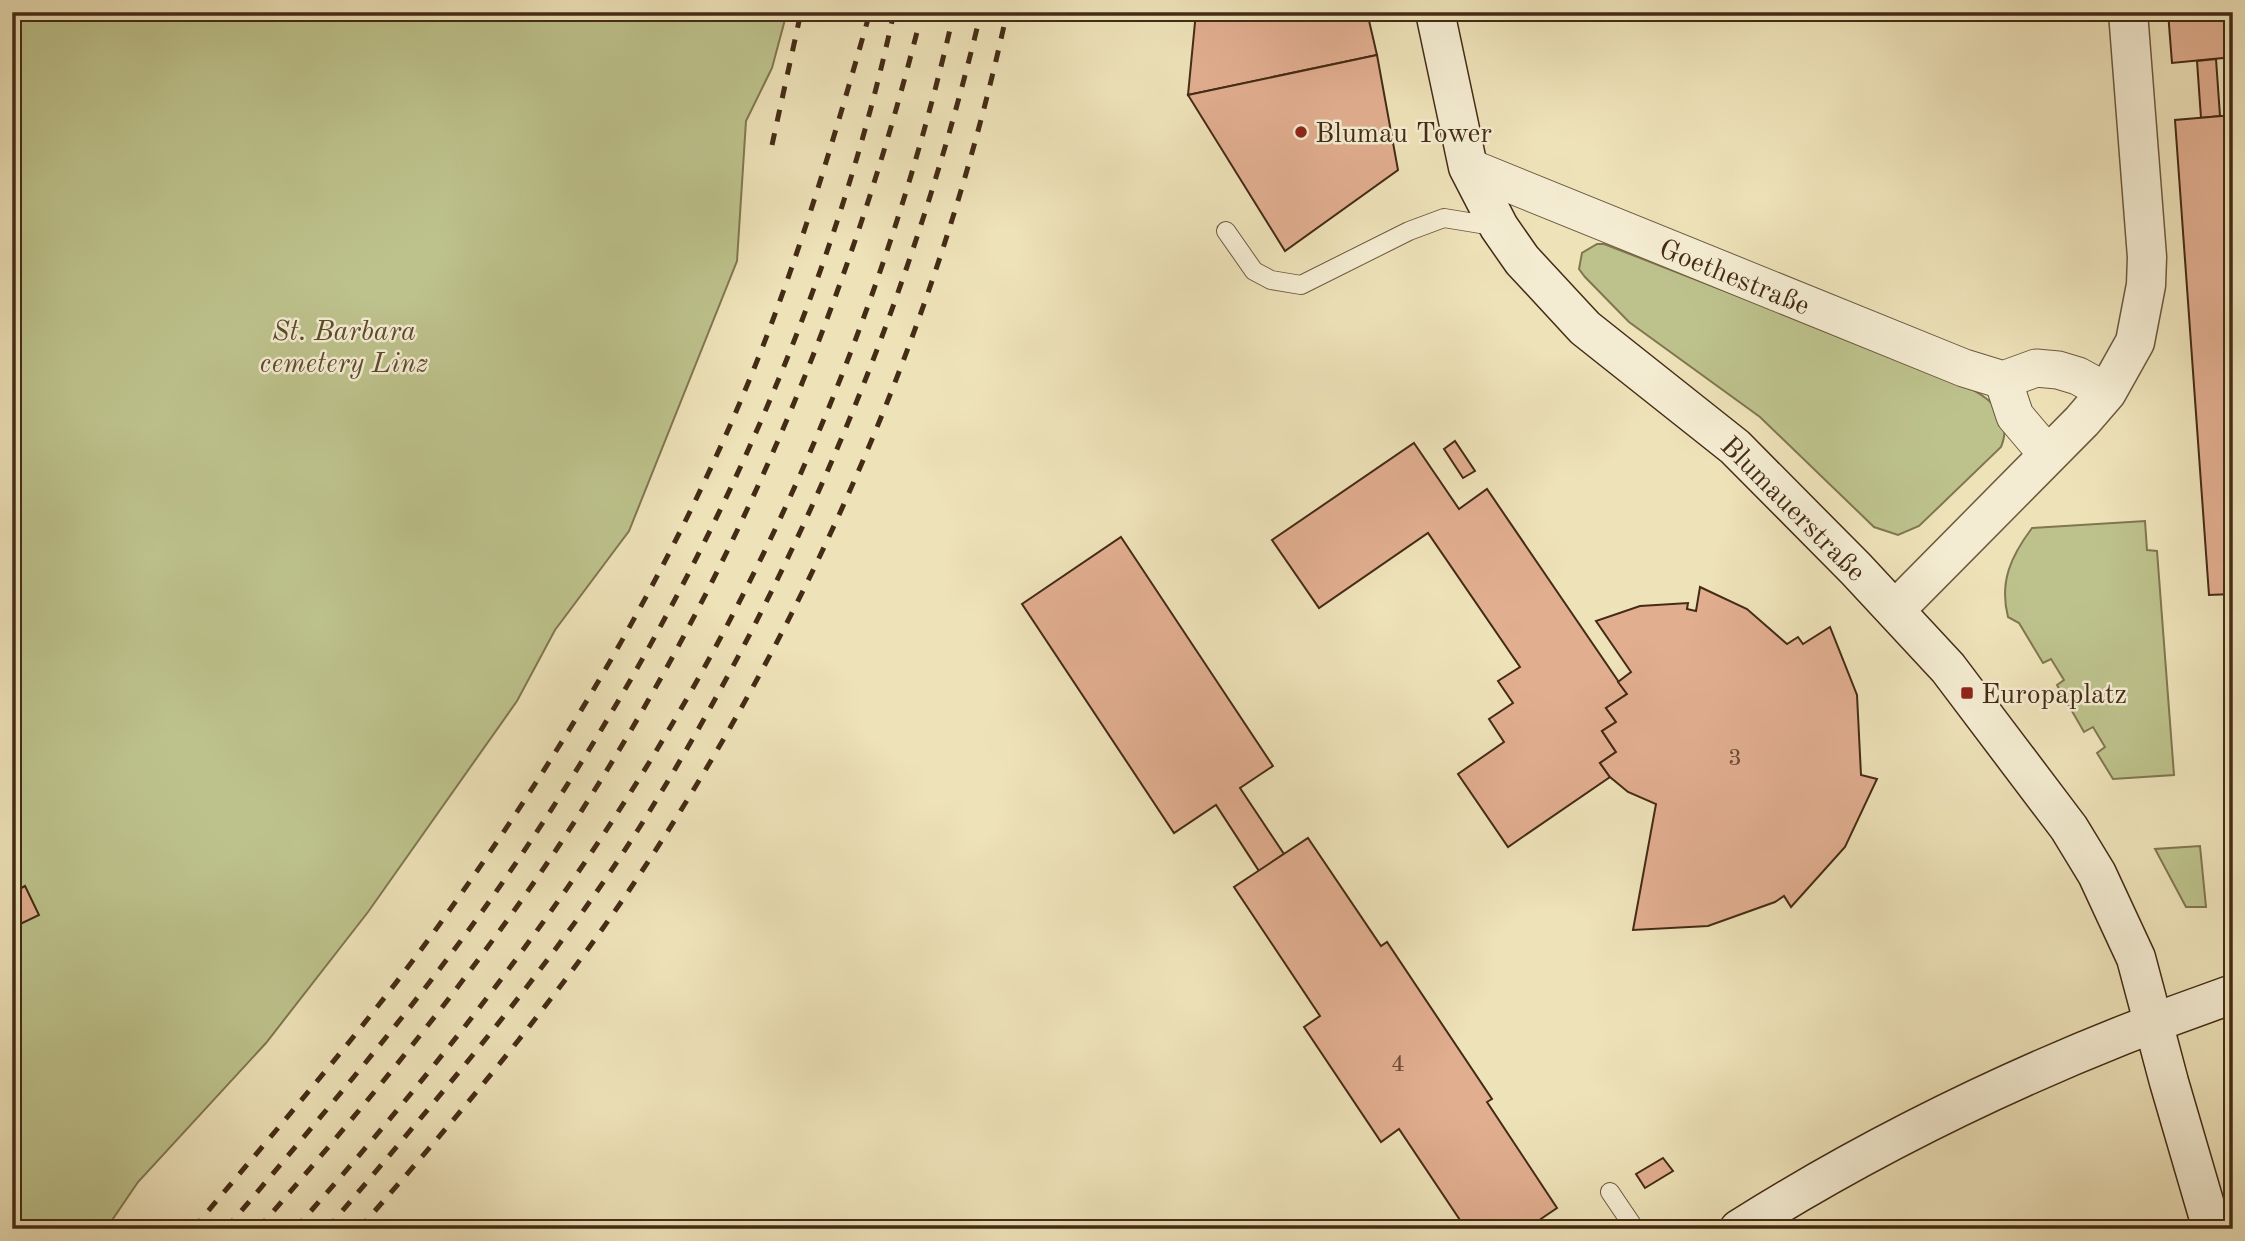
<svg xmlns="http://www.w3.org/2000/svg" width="2245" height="1241" font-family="'Old Standard TT',serif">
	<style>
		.green { fill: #bdc28c; stroke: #807650; stroke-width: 2 }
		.building { fill: #e1ae90; stroke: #442b15; stroke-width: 2 }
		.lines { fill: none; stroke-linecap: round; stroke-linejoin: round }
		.service-casing { stroke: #6e593e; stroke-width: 20 }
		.minor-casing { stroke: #6e593e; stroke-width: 39 }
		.tertiary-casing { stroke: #6e593e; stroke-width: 41 }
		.secondary-casing { stroke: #442b15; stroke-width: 41 }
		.service { stroke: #f4ecd2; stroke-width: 18 }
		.minor { stroke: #f4ecd2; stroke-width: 37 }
		.tertiary { stroke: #f4ecd2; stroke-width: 38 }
		.secondary { stroke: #f4ecd2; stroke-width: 38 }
		.rail { stroke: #442b15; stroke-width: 5; stroke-dasharray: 12 12; stroke-linecap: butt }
		.poi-dot { fill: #8f2418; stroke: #f4ecd2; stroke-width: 2.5 }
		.labels { text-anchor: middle; stroke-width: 5; stroke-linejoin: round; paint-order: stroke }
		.number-label { font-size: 24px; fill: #6b4c34 }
		.poi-label { font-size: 28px; fill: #442b15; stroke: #f4ecd2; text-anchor: start }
		.street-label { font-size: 28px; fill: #442b15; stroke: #f4ecd2 }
		.park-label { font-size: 28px; font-style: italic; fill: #5c492d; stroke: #f4ecd2 }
	</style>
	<rect width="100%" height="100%" fill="#eee2b9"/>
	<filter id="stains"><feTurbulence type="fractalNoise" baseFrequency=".00286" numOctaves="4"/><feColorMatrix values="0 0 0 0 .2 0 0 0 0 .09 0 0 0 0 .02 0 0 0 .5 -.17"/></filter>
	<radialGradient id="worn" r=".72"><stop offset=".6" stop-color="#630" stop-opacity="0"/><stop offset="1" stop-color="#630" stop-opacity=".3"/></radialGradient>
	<g class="green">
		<polygon points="12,12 787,12 772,68 746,121 737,261 629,531 555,630 517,701 368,912 266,1043 138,1182 106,1229 12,1229"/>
		<path d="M1597 244H1604L1941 375C1970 388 2018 405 2001 447L1919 526 1898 535 1874 527 1760 417 1629 322 1585 277 1579 269 1582 253Z"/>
		<path d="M2145 521 2147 550 2157 551 2174 775 2113 779 2097 753 2105 747 2093 727 2084 732 2057 685 2064 680 2051 659 2043 663 2019 623 2008 617C1999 582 2011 556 2032 528Z"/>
		<polygon points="2200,846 2206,907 2186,907 2155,849"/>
	</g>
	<g class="building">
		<polygon points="1196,12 1367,12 1377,55 1188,95"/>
		<polygon points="2168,12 2232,12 2233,57 2172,63"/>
		<polygon points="1377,55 1398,170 1285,251 1188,95"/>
		<polygon points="2216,59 2220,116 2201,118 2197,61"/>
		<polygon points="2233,115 2233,594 2209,595 2175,120"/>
		<polygon points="1455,441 1475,471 1463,478 1444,449"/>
		<polygon points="1414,443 1459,509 1487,489 1627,694 1606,708 1616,722 1602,731 1616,752 1600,763 1610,777 1508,847 1458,774 1504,742 1489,719 1513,703 1498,681 1520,667 1428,533 1319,608 1272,540"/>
		<polygon points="1121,537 1273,766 1240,788 1284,854 1259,871 1216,805 1174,833 1022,604"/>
		<polygon points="1700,587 1747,609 1787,644 1798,637 1803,644 1830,627 1857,695 1861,775 1877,779 1845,847 1791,907 1784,896 1775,902 1708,926 1633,930 1656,804 1628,792 1610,777 1600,763 1616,752 1602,731 1616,722 1606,708 1627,694 1618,682 1631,672 1596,621 1640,606 1688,603 1687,609 1696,611"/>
		<polygon points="2233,832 2233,905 2227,833"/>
		<polygon points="1308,838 1381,946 1387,942 1492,1099 1487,1102 1557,1208 1526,1229 1466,1229 1399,1129 1381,1142 1304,1027 1320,1016 1234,887"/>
		<polygon points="25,886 39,915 12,928 12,893"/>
		<polygon points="1663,1158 1673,1171 1645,1188 1636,1174"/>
	</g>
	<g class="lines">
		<g class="service-casing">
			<g id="service">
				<polyline points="1226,231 1254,271 1271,280 1301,285 1409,231 1444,218 1499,227"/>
				<polyline points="1610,1192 1635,1229"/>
			</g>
		</g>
		<g class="minor-casing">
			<g id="minor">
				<polyline points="1468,167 1964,368 2003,380 2036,368 2058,370 2078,376 2107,392"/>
				<polyline points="2003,380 2015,416 2048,455"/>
			</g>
		</g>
		<g class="tertiary-casing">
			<polyline id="tertiary" points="1895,610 2082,421 2107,392 2135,342 2146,285 2147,257 2128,12"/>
		</g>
		<g class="secondary-casing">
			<g id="secondary">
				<polyline points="1435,12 1468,167 1499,227 1522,260 1585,328 1735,447 1856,569 1948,668 2069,828 2097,874 2136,958 2169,1082 2212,1229"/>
				<path d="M1739 1229C1893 1132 2061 1054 2233 994"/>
			</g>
		</g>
		<use href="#service" class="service"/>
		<use href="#minor" class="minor"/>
		<use href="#tertiary" class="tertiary"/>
		<use href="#secondary" class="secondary"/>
		<g class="rail">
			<polyline points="772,145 801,12"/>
			<path d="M193 1229C275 1131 359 1035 434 932 552 768 658 594 738 407 793 279 832 146 870 12"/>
			<path d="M226 1229C323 1114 422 1000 507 876 685 617 828 320 894 12"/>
			<path d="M258 1229C364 1107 468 982 558 847 728 590 848 311 922 12"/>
			<path d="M295 1229C412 1097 523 960 618 812 775 569 890 294 954 12"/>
			<path d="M327 1229C437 1099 550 969 641 825 798 574 912 300 981 12"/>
			<path d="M359 1229C454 1121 549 1009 630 889 807 626 940 322 1007 12"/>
		</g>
	</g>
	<g class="poi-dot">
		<circle cx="1301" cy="132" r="7"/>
		<rect x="1960" y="686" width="14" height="14" rx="3.5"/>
	</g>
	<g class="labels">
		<g class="number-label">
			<text x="1735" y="765">3</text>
			<text x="1398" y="1071">4</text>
		</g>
		<g class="poi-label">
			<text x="1315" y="142">Blumau Tower</text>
			<text x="1981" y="703">Europaplatz</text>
		</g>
		<g class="street-label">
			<text transform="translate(1735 276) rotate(22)" y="10">Goethestraße</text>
			<text transform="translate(1794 508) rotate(45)" y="10">Blumauerstraße</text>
		</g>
		<g class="park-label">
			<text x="344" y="340">St. Barbara<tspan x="344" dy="32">cemetery Linz</tspan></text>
		</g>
	</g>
	<rect width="2245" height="1241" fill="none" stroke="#eee2b9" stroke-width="42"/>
	<rect x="14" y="14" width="2217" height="1213" fill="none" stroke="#442b15" stroke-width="3.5"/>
	<rect x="21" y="21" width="2203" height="1199" fill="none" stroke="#442b15" stroke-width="2"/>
	<rect width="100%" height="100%" filter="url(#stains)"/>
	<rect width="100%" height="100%" fill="url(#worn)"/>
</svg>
